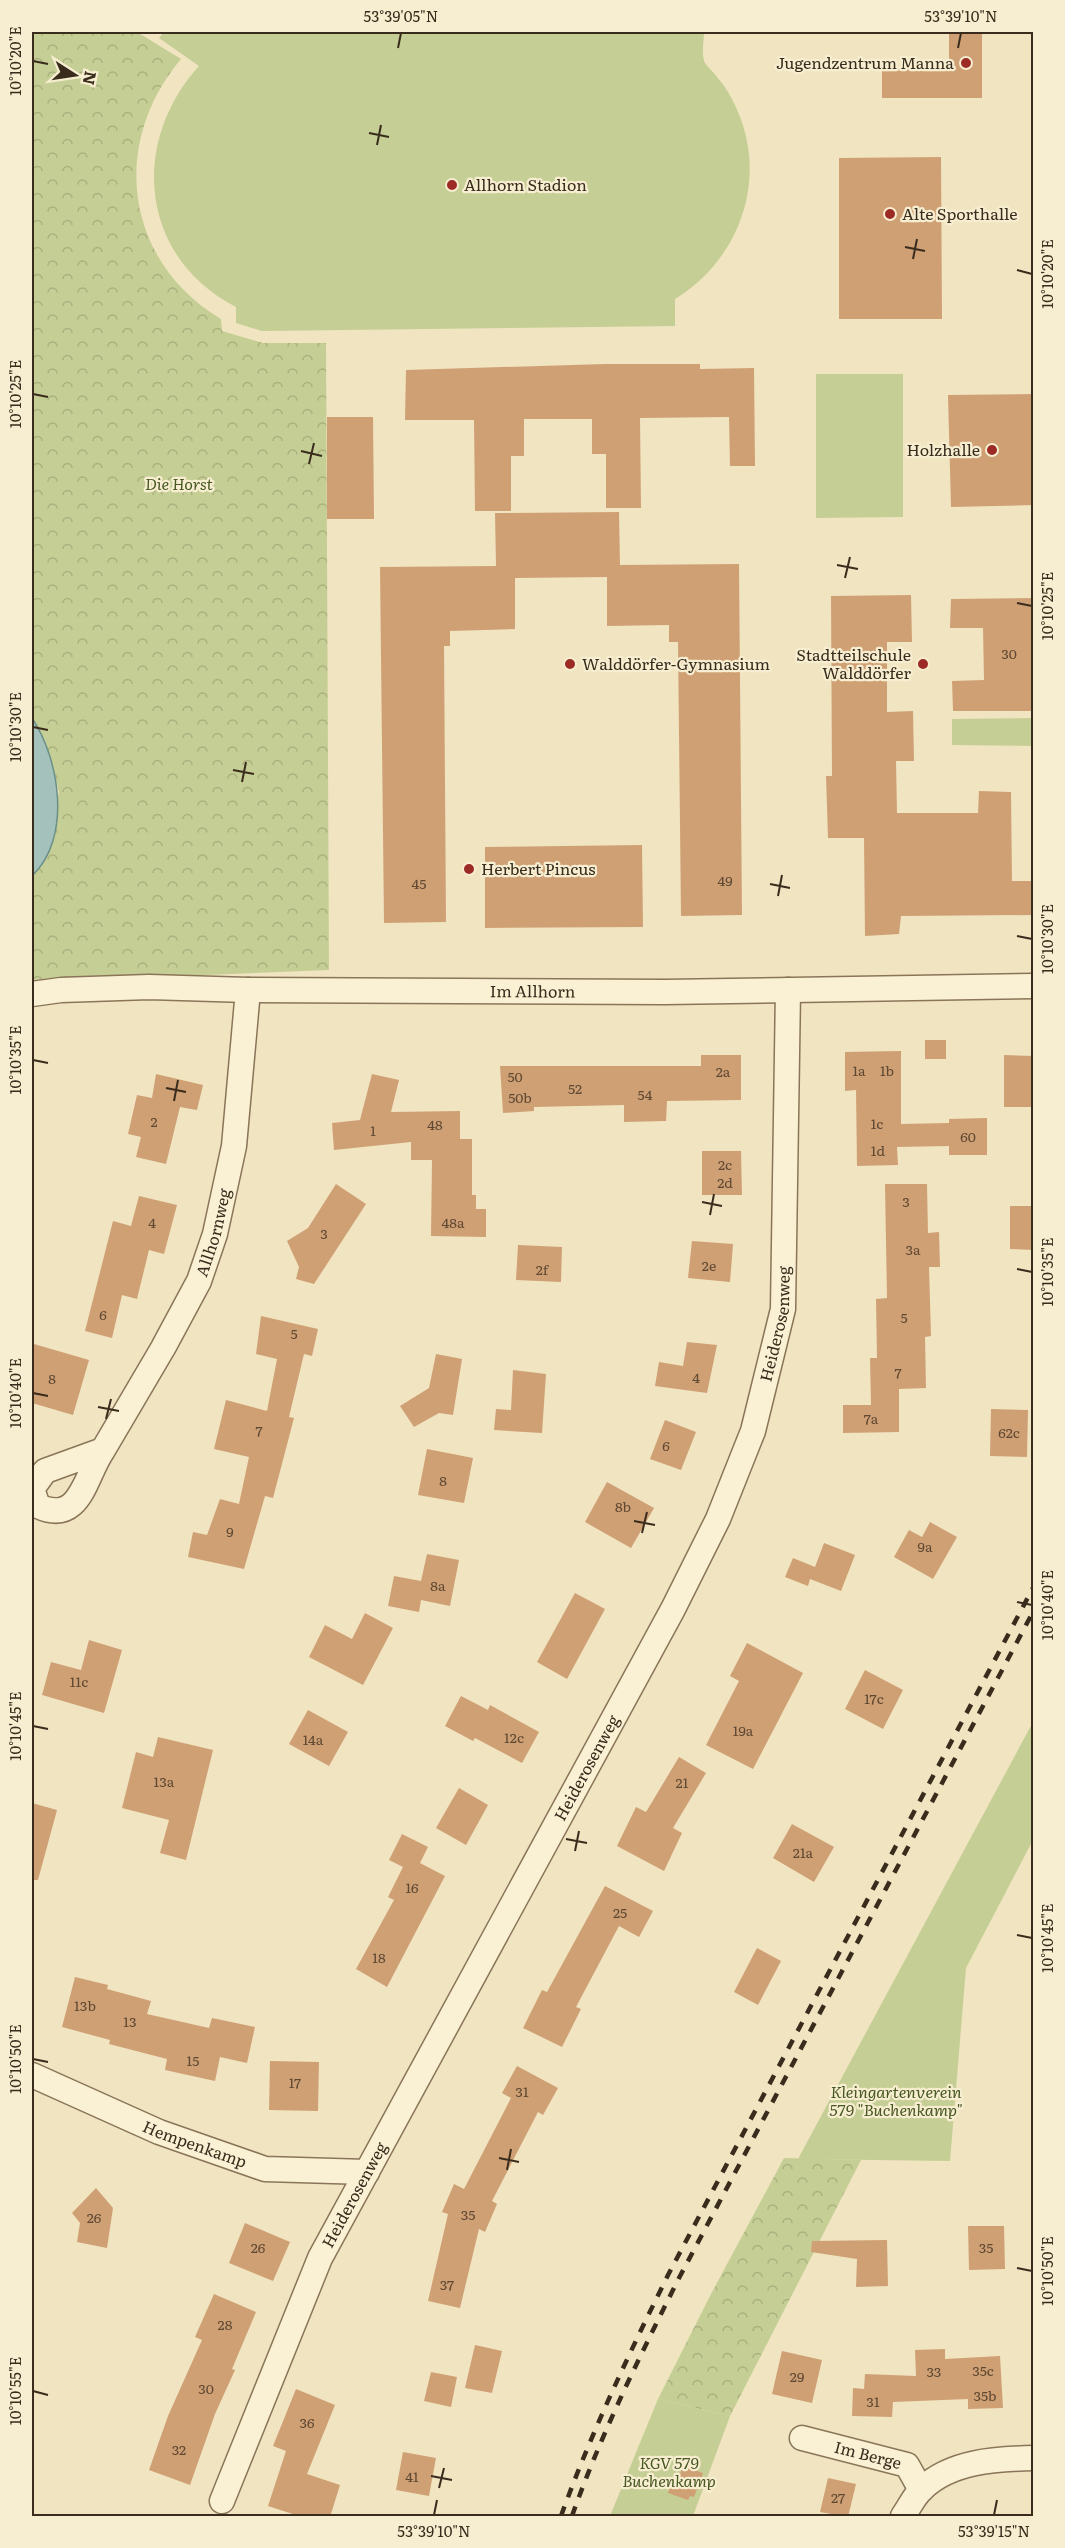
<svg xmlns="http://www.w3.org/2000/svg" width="1065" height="2548" font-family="Literata,serif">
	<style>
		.forest { fill: url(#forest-crowns) }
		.garden { fill: #c5ce94 }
		.water { fill: #a4c2bb; stroke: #6a9089; stroke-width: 1.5 }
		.building { fill: #d0a075 }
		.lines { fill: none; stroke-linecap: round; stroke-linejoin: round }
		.street-casing { stroke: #8a7558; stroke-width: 27 }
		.street { stroke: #faf1d5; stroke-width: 24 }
		.rail { stroke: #392c1d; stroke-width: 4.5; stroke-dasharray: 10 10; stroke-linecap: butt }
		.ticks { fill: none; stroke: #392c1d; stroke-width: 2 }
		.poi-dot { fill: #9c2a25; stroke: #f7eed1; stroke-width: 2 }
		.labels { text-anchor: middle; stroke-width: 4.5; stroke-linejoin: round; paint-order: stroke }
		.number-label { font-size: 14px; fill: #5f4933 }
		.poi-label { font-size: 16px; fill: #392c1d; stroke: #f7eed1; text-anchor: start }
		.park-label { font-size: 16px; font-style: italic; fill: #475722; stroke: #f7eed1 }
		.street-label { font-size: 16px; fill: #392c1d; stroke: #f7eed1 }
		.neatline { fill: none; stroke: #392c1d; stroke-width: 2 }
		.ticks-label { font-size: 15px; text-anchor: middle; fill: #392c1d }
	</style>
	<defs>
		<pattern id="forest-crowns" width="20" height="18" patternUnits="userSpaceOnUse" patternTransform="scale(1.5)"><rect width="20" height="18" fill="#c5ce94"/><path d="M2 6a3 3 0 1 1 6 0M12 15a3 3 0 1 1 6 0" fill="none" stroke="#aab17f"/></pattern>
	</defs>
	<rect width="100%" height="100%" fill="#f0e4c1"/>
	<g class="forest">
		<path d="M32 32H137L181 59C110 143 124 261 221 319L222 331 263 343H326L329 970 32 982V876L41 867 59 792 46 743 32 718Z"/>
		<polygon points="784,2158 861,2160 730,2416 658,2399 711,2294"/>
	</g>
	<g class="garden">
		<path d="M164 32H704C704 40 701 56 705 63 708 68 714 72 717 77 726 87 733 100 738 112 768 182 738 261 675 299V326L262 331 236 323V307C139 257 130 142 199 66L159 38Z"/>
		<polygon points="816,374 903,374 903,517 816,518"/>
		<polygon points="1033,718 1033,746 952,745 952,719"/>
		<polygon points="1033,1722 1033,1840 966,1968 950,2161 798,2159"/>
		<polygon points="658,2399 730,2416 693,2516 610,2516"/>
	</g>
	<path class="water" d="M32 718C60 760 72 838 32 876Z"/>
	<g class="building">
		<polygon points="949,32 982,32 982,98 882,98 882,69 949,68"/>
		<polygon points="941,157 942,319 839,319 839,158"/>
		<polygon points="605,364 700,364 700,369 754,368 755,466 730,466 729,417 640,418 641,508 606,508 606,454 592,454 592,419 524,419 524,456 511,456 511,511 475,511 474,420 405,420 406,370"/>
		<polygon points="1034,394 1034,505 951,507 948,395"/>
		<polygon points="327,417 373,417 374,519 327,519"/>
		<polygon points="619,512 620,565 739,564 742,915 681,916 678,642 669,642 669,625 607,626 607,577 515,578 515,629 450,631 450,646 444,646 446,922 384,923 380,567 496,566 495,513"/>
		<polygon points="911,595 912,642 887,642 887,712 913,711 914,761 896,761 897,813 978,813 979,791 1011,792 1012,881 1033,881 1033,915 901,916 899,934 865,936 864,838 828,838 826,776 832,776 831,596"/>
		<polygon points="1034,598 1034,711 953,711 952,681 984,680 983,628 950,628 951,599"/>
		<polygon points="642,845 643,927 485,928 485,847"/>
		<rect x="925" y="1040" width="21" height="19"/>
		<polygon points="901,1051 901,1124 949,1123 949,1119 987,1118 987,1155 949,1155 949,1146 897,1147 898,1165 857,1166 856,1090 845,1091 845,1052"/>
		<polygon points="701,1055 741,1055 741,1100 667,1101 666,1121 624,1122 624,1105 534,1107 534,1111 503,1113 500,1066 701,1066"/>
		<polygon points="1004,1055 1034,1056 1034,1107 1004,1107"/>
		<polygon points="156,1074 203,1085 197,1110 180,1107 166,1164 136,1157 141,1137 128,1134 137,1095 152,1098"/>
		<polygon points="372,1074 399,1080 391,1112 460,1111 460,1139 472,1139 472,1195 476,1195 476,1209 486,1209 486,1237 431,1236 432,1160 411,1160 411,1142 334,1150 332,1123 360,1120"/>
		<polygon points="702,1151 741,1151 742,1195 702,1195"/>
		<polygon points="336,1184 366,1204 314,1284 296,1279 299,1267 287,1241 308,1228"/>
		<polygon points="885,1184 927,1184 928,1233 939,1232 940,1267 929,1267 931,1336 925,1337 926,1388 899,1389 899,1432 843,1433 843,1405 871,1405 870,1358 877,1358 876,1299 887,1298"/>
		<polygon points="139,1196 177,1205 164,1254 149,1250 137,1299 122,1295 112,1338 85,1331 113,1221 131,1226"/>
		<polygon points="1010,1206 1034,1206 1034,1250 1010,1249"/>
		<polygon points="692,1241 733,1244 730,1282 688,1278"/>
		<polygon points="518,1245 562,1247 561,1282 516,1280"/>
		<polygon points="261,1316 318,1329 312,1356 304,1354 289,1417 294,1418 273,1498 265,1496 244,1569 188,1557 193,1532 207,1535 220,1499 239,1504 249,1457 214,1449 226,1400 267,1411 277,1359 256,1354"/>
		<polygon points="687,1342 717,1345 707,1393 655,1386 659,1362 683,1366"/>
		<polygon points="34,1344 89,1360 73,1415 32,1403 32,1355"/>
		<polygon points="436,1354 462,1359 453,1415 439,1413 414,1427 400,1406 429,1388"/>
		<polygon points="513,1370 546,1374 542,1433 494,1430 496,1409 511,1410"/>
		<polygon points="991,1409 1028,1410 1027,1457 990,1456"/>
		<polygon points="665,1420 696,1432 681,1470 650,1459"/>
		<polygon points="427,1449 473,1458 464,1503 418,1495"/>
		<polygon points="607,1482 654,1508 631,1548 585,1522"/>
		<polygon points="930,1522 957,1537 933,1579 894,1557 909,1530 922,1537"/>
		<polygon points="824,1543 855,1555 841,1591 810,1579 808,1586 785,1577 793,1558 815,1567"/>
		<polygon points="427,1554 459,1560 450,1606 421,1600 419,1612 388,1606 394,1576 421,1581"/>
		<polygon points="575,1593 605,1609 567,1679 537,1662"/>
		<polygon points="365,1613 393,1628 363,1685 309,1657 325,1625 352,1639"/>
		<polygon points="89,1640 122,1650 104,1713 42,1695 51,1662 81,1670"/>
		<polygon points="747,1643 803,1673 753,1769 706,1745 739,1681 730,1676"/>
		<polygon points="865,1670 903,1690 883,1729 845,1709"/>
		<polygon points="461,1696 488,1710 490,1705 539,1732 522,1763 475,1738 473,1741 445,1726"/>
		<polygon points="308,1710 348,1732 329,1766 289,1744"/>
		<polygon points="158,1737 213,1750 186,1860 160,1853 169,1820 122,1808 136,1752 153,1757"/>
		<polygon points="679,1757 706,1773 673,1828 682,1833 664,1871 617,1846 636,1807 646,1812"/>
		<polygon points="459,1788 488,1805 466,1845 436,1828"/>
		<polygon points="32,1803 57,1810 38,1880 32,1880"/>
		<polygon points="792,1824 834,1847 814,1882 773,1858"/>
		<polygon points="402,1834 428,1847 420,1863 445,1876 387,1987 356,1969 394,1900 388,1897 403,1867 389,1860"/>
		<polygon points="605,1886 653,1911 639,1937 619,1926 576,2007 581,2009 562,2047 523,2028 542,1990 547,1992"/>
		<polygon points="757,1948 781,1961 758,2005 734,1992"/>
		<polygon points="75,1977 108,1985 107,1989 151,2001 147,2014 209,2028 212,2018 255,2027 247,2063 220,2057 215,2081 165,2070 167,2059 109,2044 110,2040 62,2027"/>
		<polygon points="270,2061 319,2062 318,2111 269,2110"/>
		<polygon points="517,2066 558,2088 543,2115 538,2112 492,2201 497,2204 485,2232 479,2229 460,2308 428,2301 448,2214 442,2212 454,2184 464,2189 511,2098 502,2093"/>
		<polygon points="96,2188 113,2208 107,2248 77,2242 80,2223 72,2213"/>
		<polygon points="245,2223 290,2242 273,2281 229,2263"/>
		<polygon points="968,2226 1004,2226 1005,2269 969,2270"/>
		<polygon points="887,2240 888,2286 856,2287 857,2259 811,2252 812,2241"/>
		<polygon points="214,2294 256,2312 232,2369 235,2370 215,2414 190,2485 149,2470 168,2416 202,2340 195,2337"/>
		<polygon points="475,2345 502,2351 492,2393 465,2388"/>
		<polygon points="945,2349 945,2359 1000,2356 1003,2408 968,2409 968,2399 893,2402 892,2417 852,2416 853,2388 864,2389 865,2374 916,2376 915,2350"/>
		<polygon points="782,2351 822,2360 812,2403 772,2394"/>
		<polygon points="431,2372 457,2377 451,2407 424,2401"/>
		<polygon points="296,2389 335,2405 307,2474 340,2485 330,2517 302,2517 268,2506 286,2451 273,2446"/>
		<polygon points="403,2452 436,2458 429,2496 396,2490"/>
		<polygon points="683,2466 703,2473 694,2497 690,2496 688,2500 668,2493 674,2475 679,2477"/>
		<polygon points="828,2478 856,2484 848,2517 820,2512"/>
	</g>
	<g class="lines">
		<g class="street-casing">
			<g id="street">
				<path id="s1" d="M32 994 61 990 149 987 248 990 665 992 1034 986"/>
				<path id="s2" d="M103 1450 45 1471 32 1489 38 1506C81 1526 85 1475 103 1450L163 1348 199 1281 215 1234 234 1146 248 990"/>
				<path id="s3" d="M32 2075 159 2132 265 2169 367 2172"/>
				<path id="s4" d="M802 2438 907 2465 921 2490"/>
				<path id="s5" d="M222 2501 320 2258 673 1609 718 1519 753 1431 783 1309 788 990"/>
				<path d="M903 2516C909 2508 914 2496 922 2489 951 2461 995 2459 1034 2458"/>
			</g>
		</g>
		<use href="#street" class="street"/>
		<g class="rail">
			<path d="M561 2516C591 2433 629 2354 668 2275L1034 1586"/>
			<path d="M572 2516C601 2434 640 2356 679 2278L1034 1610"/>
		</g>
	</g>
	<path class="ticks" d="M398 48 401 33M958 48 961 33M33 61 48 64M369 133 389 137M377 145 381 125M905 247 925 251M913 259 917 239M1017 270 1032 274M33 394 48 397M301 451 322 456M309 464 314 443M837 565 858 569M845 578 850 557M1017 603 1032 606M33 727 48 730M233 770 254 774M242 782 246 762M770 884 790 888M778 896 782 875M1017 936 1032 939M33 1060 48 1063M166 1088 186 1092M174 1101 178 1080M702 1202 722 1206M710 1215 714 1194M1017 1269 1032 1272M33 1393 48 1396M98 1407 119 1411M106 1419 111 1399M634 1521 655 1525M642 1533 647 1512M1017 1602 1032 1605M33 1726 48 1729M566 1839 587 1843M575 1851 579 1831M1017 1935 1032 1938M33 2059 48 2062M499 2158 519 2162M507 2170 511 2149M1017 2268 1032 2271M33 2391 48 2395M431 2476 452 2480M439 2488 444 2468M434 2515 437 2500M994 2515 997 2500"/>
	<g class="poi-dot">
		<circle cx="966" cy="63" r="6"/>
		<circle cx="452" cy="185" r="6"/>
		<circle cx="890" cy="214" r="6"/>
		<circle cx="992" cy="450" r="6"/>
		<circle cx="570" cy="664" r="6"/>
		<circle cx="923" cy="664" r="6"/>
		<circle cx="469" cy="869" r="6"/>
	</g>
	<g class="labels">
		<g class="number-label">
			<text x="1009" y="659">30</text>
			<text x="725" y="886">49</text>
			<text x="419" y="889">45</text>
			<text x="859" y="1076">1a</text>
			<text x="887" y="1076">1b</text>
			<text x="723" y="1077">2a</text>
			<text x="515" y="1082">50</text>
			<text x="575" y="1094">52</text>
			<text x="645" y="1100">54</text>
			<text x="520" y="1103">50b</text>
			<text x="154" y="1127">2</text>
			<text x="877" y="1129">1c</text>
			<text x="435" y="1130">48</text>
			<text x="373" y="1136">1</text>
			<text x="968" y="1142">60</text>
			<text x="878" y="1156">1d</text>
			<text x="725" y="1170">2c</text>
			<text x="725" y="1188">2d</text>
			<text x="906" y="1207">3</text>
			<text x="152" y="1228">4</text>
			<text x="453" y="1228">48a</text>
			<text x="324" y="1239">3</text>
			<text x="913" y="1255">3a</text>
			<text x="709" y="1271">2e</text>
			<text x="542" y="1275">2f</text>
			<text x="103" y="1320">6</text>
			<text x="904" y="1323">5</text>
			<text x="294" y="1339">5</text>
			<text x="898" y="1378">7</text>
			<text x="696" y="1383">4</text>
			<text x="52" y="1384">8</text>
			<text x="871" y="1424">7a</text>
			<text x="259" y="1436">7</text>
			<text x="1009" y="1438">62c</text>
			<text x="666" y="1451">6</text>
			<text x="443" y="1486">8</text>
			<text x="623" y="1512">8b</text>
			<text x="230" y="1537">9</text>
			<text x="925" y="1552">9a</text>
			<text x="438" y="1591">8a</text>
			<text x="79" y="1687">11c</text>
			<text x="874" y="1704">17c</text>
			<text x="743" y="1736">19a</text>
			<text x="514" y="1743">12c</text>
			<text x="313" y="1745">14a</text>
			<text x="164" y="1787">13a</text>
			<text x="682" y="1788">21</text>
			<text x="803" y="1858">21a</text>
			<text x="412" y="1893">16</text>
			<text x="620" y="1918">25</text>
			<text x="379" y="1963">18</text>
			<text x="85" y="2011">13b</text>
			<text x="130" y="2027">13</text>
			<text x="193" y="2066">15</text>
			<text x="295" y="2088">17</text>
			<text x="522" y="2097">31</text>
			<text x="468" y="2220">35</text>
			<text x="94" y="2223">26</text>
			<text x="258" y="2253">26</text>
			<text x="986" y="2253">35</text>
			<text x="447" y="2290">37</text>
			<text x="225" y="2330">28</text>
			<text x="983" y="2376">35c</text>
			<text x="934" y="2377">33</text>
			<text x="797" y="2382">29</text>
			<text x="206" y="2394">30</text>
			<text x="985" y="2401">35b</text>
			<text x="873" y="2407">31</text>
			<text x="307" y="2428">36</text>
			<text x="179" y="2455">32</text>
			<text x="412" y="2482">41</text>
			<text x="838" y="2503">27</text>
		</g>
		<g class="poi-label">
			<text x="954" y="69" text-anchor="end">Jugendzentrum Manna</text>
			<text x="464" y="191">Allhorn Stadion</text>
			<text x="902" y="220">Alte Sporthalle</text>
			<text x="980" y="456" text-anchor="end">Holzhalle</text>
			<text x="911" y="661" text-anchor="end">Stadtteilschule<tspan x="911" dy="18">Walddörfer</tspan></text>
			<text x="582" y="670">Walddörfer-Gymnasium</text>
			<text x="481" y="875">Herbert Pincus</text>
		</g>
		<g class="park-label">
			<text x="179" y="490">Die Horst</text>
			<text x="896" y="2098">Kleingartenverein<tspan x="896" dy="18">579 "Buchenkamp"</tspan></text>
			<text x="669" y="2469">KGV 579<tspan x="669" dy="18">Buchenkamp</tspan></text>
		</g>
		<g class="street-label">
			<text dy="6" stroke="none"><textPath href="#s1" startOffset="501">Im Allhorn</textPath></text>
			<text dy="6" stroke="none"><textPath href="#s2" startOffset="446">Allhornweg</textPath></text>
			<text dy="6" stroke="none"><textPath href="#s5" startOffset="1306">Heiderosenweg</textPath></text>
			<text dy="6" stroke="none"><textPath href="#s5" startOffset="820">Heiderosenweg</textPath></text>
			<text dy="6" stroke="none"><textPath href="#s3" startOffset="177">Hempenkamp</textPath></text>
			<text dy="6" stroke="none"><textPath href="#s5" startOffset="334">Heiderosenweg</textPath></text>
			<text dy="6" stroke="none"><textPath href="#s4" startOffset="68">Im Berge</textPath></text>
		</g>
	</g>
	<rect width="1065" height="2548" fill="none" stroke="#f7eed1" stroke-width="66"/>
	<g transform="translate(75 75) rotate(102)" stroke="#f7eed1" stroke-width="4.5" paint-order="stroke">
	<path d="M0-4.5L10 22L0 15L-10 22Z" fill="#392c1d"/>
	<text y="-9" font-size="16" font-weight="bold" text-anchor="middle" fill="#392c1d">N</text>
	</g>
	<rect x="33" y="33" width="999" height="2482" class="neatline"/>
	<g class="ticks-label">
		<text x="401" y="22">53°39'05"N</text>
		<text x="961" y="22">53°39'10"N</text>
		<text transform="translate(16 61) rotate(-90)" y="5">10°10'20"E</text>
		<text transform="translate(1048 274) rotate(-90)" y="5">10°10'20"E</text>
		<text transform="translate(16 394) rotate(-90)" y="5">10°10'25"E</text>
		<text transform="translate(1048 606) rotate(-90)" y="5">10°10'25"E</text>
		<text transform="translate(16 727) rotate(-90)" y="5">10°10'30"E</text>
		<text transform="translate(1048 939) rotate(-90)" y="5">10°10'30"E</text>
		<text transform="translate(16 1060) rotate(-90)" y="5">10°10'35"E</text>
		<text transform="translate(1048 1272) rotate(-90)" y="5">10°10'35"E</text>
		<text transform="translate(16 1393) rotate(-90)" y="5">10°10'40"E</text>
		<text transform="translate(1048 1605) rotate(-90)" y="5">10°10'40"E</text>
		<text transform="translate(16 1726) rotate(-90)" y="5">10°10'45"E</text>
		<text transform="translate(1048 1938) rotate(-90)" y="5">10°10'45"E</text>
		<text transform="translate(16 2059) rotate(-90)" y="5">10°10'50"E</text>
		<text transform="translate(1048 2271) rotate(-90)" y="5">10°10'50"E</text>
		<text transform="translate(16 2391) rotate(-90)" y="5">10°10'55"E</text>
		<text x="434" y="2537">53°39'10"N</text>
		<text x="994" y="2537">53°39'15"N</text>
	</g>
</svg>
